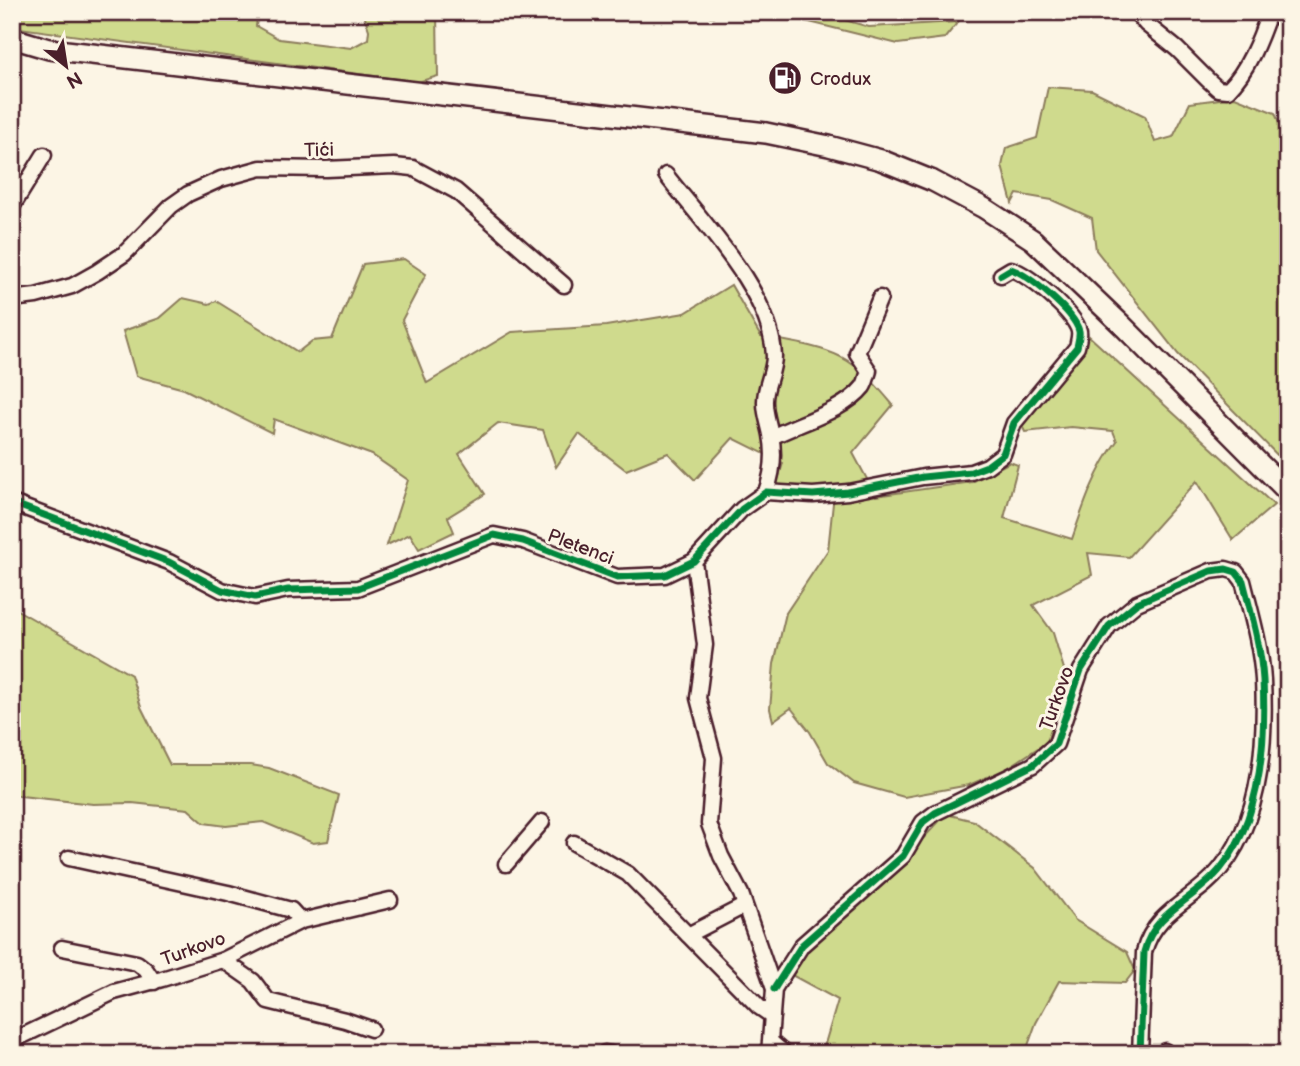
<svg xmlns="http://www.w3.org/2000/svg" width="1300" height="1066" font-family="'Balsamiq Sans',sans-serif">
	<style>
		.green { fill: #cfda8d; stroke: #8c7c5c; stroke-width: 2 }
		.lines { fill: none; stroke-linecap: round; stroke-linejoin: round }
		.minor-casing { stroke: #4a1f2b; stroke-width: 19 }
		.secondary-casing { stroke: #4a1f2b; stroke-width: 24 }
		.minor { stroke: #fcf5e5; stroke-width: 14 }
		.secondary { stroke: #fcf5e5; stroke-width: 19 }
		.cycleway-casing { stroke: #fcf5e5; stroke-width: 11 }
		.cycleway { stroke: #00873e; stroke-width: 7 }
		.labels { text-anchor: middle; stroke-width: 6; stroke-linejoin: round; paint-order: stroke }
		.poi-label { font-size: 19px; fill: #4a1f2b; stroke: #fcf5e5; text-anchor: start }
		.street-label { font-size: 19px; fill: #4a1f2b; stroke: #fcf5e5 }
	</style>
	<rect width="100%" height="100%" fill="#fcf5e5"/>
	<filter id="ink" filterUnits="userSpaceOnUse"><feTurbulence type="fractalNoise" baseFrequency=".0143" numOctaves="2"/><feDisplacementMap in="SourceGraphic" scale="14" xChannelSelector="R" yChannelSelector="G"/><feConvolveMatrix kernelMatrix="1 2 1 2 8 2 1 2 1" color-interpolation-filters="sRGB"/></filter>
	<g filter="url(#ink)">
		<g class="green">
			<polygon points="12,12 258,12 256,26 279,39 351,48 368,39 369,30 363,12 437,12 438,76 418,82 12,27"/>
			<polygon points="668,12 817,12 869,27 958,22 945,38 898,44 785,16 671,16"/>
			<polygon points="1048,87 1092,90 1145,116 1155,142 1173,137 1190,103 1235,97 1275,113 1285,139 1288,141 1288,466 1178,354 1096,250 1092,218 1052,200 1017,194 1012,203 1002,166 1006,148 1037,138"/>
			<path d="M404 259 426 274 402 320 427 383 512 332 606 326 685 313 731 285 761 337C782 340 822 347 841 357 862 368 878 387 893 405L853 453 876 496 972 482 1010 462 1018 465 1004 518 1072 539C1084 504 1095 471 1117 441L1113 431 1071 427 1025 432 1021 424 1089 336 1274 505 1233 540 1197 481 1129 557 1088 553 1092 575 1033 605 1053 633 1067 679 1047 742 1006 769 969 785 904 797 854 783 828 763 810 732 791 708 773 721 770 709 774 664 786 613 828 550 833 503 825 490 776 486 783 463 733 438 695 480 668 453 626 470 579 434 556 467 543 430 498 423 459 454 485 494 448 517 454 532 419 549 410 534 387 545 408 480 372 455 274 419 272 433 184 389 136 376 123 331 160 318 183 298 209 304 216 301 298 352 312 341 332 339 363 264Z"/>
			<polygon points="12,607 131,675 141,707 170,765 251,765 269,768 339,795 328,841 313,843 263,822 226,826 204,823 188,809 132,803 93,804 12,795"/>
			<polygon points="946,814 974,821 1035,868 1075,920 1127,952 1135,970 1125,983 1059,981 1036,1023 1025,1054 822,1054 838,1000 786,972 905,858"/>
		</g>
		<g class="lines">
			<g class="minor-casing">
				<g id="minor">
					<path d="M1136 12 1146 24 1177 49 1208 80 1218 89 1228 90C1248 70 1260 39 1269 13L1288 20"/>
					<path d="M666 175C704 224 772 294 774 356 774 373 764 387 765 403 765 414 769 424 771 435 775 455 773 473 766 492"/>
					<polyline points="12,207 44,155"/>
					<polyline points="12,299 36,296 72,286 97,272 124,254 171,206 188,194 221,179 261,168 326,169 394,166 413,168 456,191 564,285"/>
					<path d="M772 437C799 423 844 411 863 387 866 383 867 376 869 371L857 353 880 298"/>
					<path d="M12 503 169 562 222 590 255 597 288 590 358 588 494 535 523 541 617 577 665 575 694 561 742 509 766 492 813 495 848 492 923 477 971 472 987 466 1003 454 1014 423 1077 347C1078 342 1080 336 1079 331 1074 312 1029 275 1011 269L1001 275"/>
					<polyline points="694,561 705,645 698,698 714,758 709,824 721,856 741,894 774,989 769,1054"/>
					<polyline points="574,843 628,874 759,1007 772,1016"/>
					<polyline points="69,858 228,893 291,910 301,921"/>
					<polyline points="506,864 542,822"/>
					<polyline points="688,935 744,906"/>
					<polyline points="62,948 137,963 146,970 154,982"/>
					<polyline points="223,960 253,981 268,1001 345,1020 371,1029"/>
					<path d="M774 989 802 945 903 856 923 822 935 813 1033 765 1056 744 1081 670 1109 626 1137 603 1211 571 1226 569 1236 572 1243 581C1251 613 1261 647 1263 680 1266 741 1261 819 1221 868 1196 900 1155 909 1144 952L1140 1054"/>
					<polyline points="12,1041 114,992 162,979 223,960 301,921 390,900"/>
					<polyline points="771,1042 785,1054"/>
					<polyline points="1165,1051 1167,1054"/>
					<polyline points="605,1053 611,1054"/>
				</g>
			</g>
			<g class="secondary-casing">
				<polyline id="secondary" points="12,38 49,49 766,133 829,146 881,160 933,181 984,208 1033,240 1121,324 1288,492"/>
			</g>
			<use href="#minor" class="minor"/>
			<use href="#secondary" class="secondary"/>
			<g class="cycleway-casing">
				<g id="cycleway">
					<path d="M12 503 169 562 222 590 255 597 288 590 358 588 494 535 523 541 617 577 665 575 694 561 742 509 766 492 813 495 848 492 923 477 971 472 987 466 1003 454 1014 423 1077 347C1078 342 1080 336 1079 331 1074 312 1029 275 1011 269L1001 275"/>
					<path d="M774 989 802 945 903 856 923 822 935 813 1033 765 1056 744 1081 670 1109 626 1137 603 1211 571 1226 569 1236 572 1243 581C1251 613 1261 647 1263 680 1266 741 1261 819 1221 868 1196 900 1155 909 1144 952L1140 1054"/>
				</g>
			</g>
			<use href="#cycleway" class="cycleway"/>
		</g>
	</g>
	<defs>
		<g id="fuel-disc" transform="scale(1.75)"><circle r="9.5" fill="#4a1f2b" stroke="#fcf5e5"/><path d="M-5.5-6h7V0h2V4h1.3V-2.5L3-4.5l.8-.8L6-3V5H2.5V1h-1V6h-7ZM-4.2-4.7v3.2H.2V-4.7Z" fill="#fff"/></g>
	</defs>
	<g fill-rule="evenodd">
		<use href="#fuel-disc" x="785" y="78"/>
	</g>
	<g class="labels">
		<g class="poi-label">
			<text x="810" y="85">Crodux</text>
		</g>
		<g class="street-label">
			<text transform="translate(319 149) rotate(-2)" y="7">Tići</text>
			<text transform="translate(581 546) rotate(21)" y="7">Pletenci</text>
			<text transform="translate(1056 698) rotate(-70)" y="7">Turkovo</text>
			<text transform="translate(193 948) rotate(-20)" y="7">Turkovo</text>
		</g>
	</g>
	<rect width="1300" height="1066" fill="none" stroke="#fcf5e5" stroke-width="42"/>
	<rect x="21" y="21" width="1258" height="1024" fill="none" stroke="#4a1f2b" stroke-width="2.5" filter="url(#ink)"/>
	<g transform="translate(66 66) rotate(150)" stroke="#fcf5e5" stroke-width="5" paint-order="stroke">
	<path d="M0-5L12 26L0 18L-12 26Z" fill="#4a1f2b"/>
	<text y="-10" font-size="19" font-weight="bold" text-anchor="middle" fill="#4a1f2b">N</text>
	</g>
</svg>
